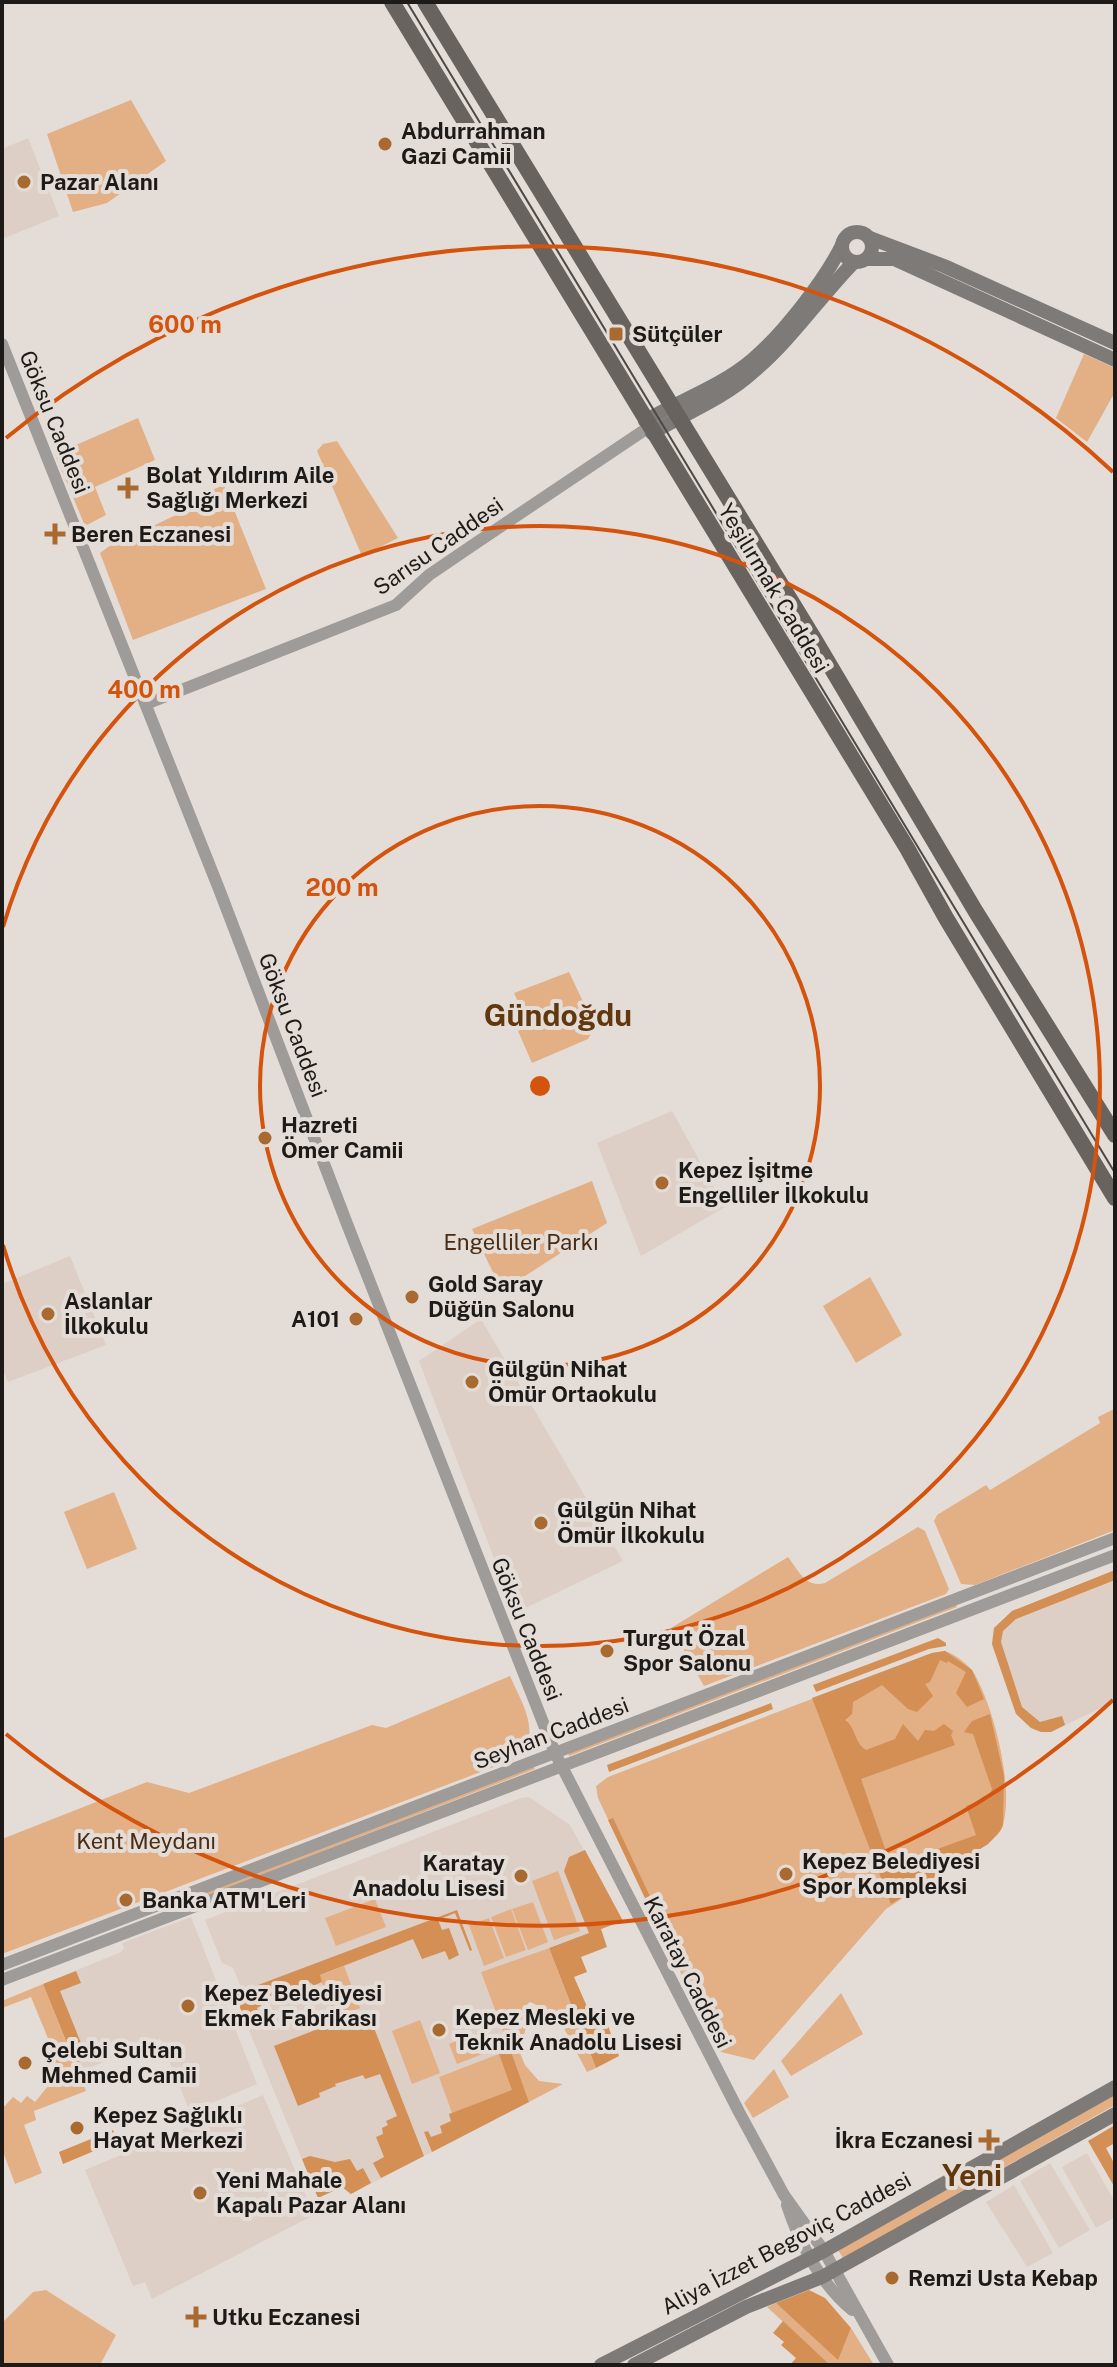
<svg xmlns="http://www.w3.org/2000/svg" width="1117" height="2367" font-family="'Public Sans',sans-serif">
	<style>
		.built { fill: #ddcfc5 }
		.green { fill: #e3af85 }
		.forest { fill: #d38f54 }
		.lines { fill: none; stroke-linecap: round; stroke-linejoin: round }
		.tertiary { stroke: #9e9b98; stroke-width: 12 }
		.secondary { stroke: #7e7a77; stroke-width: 14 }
		.primary { stroke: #68635f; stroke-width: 16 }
		.tram { stroke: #4d4946; stroke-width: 2 }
		.ring { fill: none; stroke: #d4530d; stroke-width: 4 }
		.poi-dot { fill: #a96a31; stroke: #e4ddd7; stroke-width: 3 }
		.labels { text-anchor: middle; stroke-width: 8; stroke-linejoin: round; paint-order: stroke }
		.poi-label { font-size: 22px; font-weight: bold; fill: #1d1a18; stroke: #e4ddd7; text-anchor: start }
		.street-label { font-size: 22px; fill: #1d1a18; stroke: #e4ddd7 }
		.park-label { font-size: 22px; fill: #492c13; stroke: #e4ddd7 }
		.district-label { font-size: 30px; font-weight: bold; fill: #61370d; stroke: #e4ddd7 }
		.centre { fill: #d4530d; stroke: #e4ddd7; stroke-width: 4 }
		.ring-label { font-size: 24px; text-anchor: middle; font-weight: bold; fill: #d4530d; stroke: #e4ddd7; stroke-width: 8; stroke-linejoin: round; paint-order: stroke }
	</style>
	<rect width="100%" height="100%" fill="#e4ddd7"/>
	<g class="built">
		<polygon points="28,138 59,216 2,239 2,149"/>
		<polygon points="672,1111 725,1207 641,1256 597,1143"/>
		<polygon points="70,1256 106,1345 8,1382 2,1368 2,1284"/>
		<polygon points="481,1319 623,1561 519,1611 513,1608 419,1361"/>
		<polygon points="1115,1570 1115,1701 1051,1732 1035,1730 1014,1709 992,1644 994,1628 1012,1611"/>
		<polygon points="529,1797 570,1825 623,1921 481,1972 529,2102 351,2194 342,2187 318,2198 234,1994 242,1990 233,1968 222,1963 205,1920 521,1798"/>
		<polygon points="191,1917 257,2084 190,2112 160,2039 79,2072 43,1984 121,1952 124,1948 122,1943"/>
		<polygon points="263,2095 314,2215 152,2299 145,2282 133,2286 85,2170"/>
		<polygon points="1087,2153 1115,2202 1115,2217 1096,2228 1062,2167"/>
		<polygon points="1050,2163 1090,2230 1059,2248 1020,2181"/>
		<polygon points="1014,2185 1053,2253 1027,2267 986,2202"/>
	</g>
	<g class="green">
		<polygon points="131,100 166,161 107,203 73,212 47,134"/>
		<polygon points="1084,354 1115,368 1115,392 1087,442 1056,418"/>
		<polygon points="138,418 155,460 95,487 106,515 85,526 55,454"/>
		<polygon points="337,441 398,538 362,556 317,451 323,444"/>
		<polygon points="224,485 266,589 133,640 100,553 108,547 176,515 178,504"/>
		<polygon points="569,972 595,1027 588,1039 532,1063 518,1031 529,1026 514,993"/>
		<polygon points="592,1181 607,1223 502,1291 472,1229"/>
		<polygon points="870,1277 902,1335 856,1363 823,1306"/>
		<polygon points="1114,1409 1115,1530 975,1585 961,1584 934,1521 937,1515 986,1485 990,1490 1100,1423 1098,1417"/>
		<polygon points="114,1492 137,1549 87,1569 64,1512"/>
		<path d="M918 1527 925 1531 949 1589 946 1594 704 1686 671 1628 788 1557C799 1571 805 1588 825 1583Z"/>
		<polygon points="956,1605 957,1607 569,1756 568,1753"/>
		<path d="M945 1651C955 1654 968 1664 974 1673 994 1708 1014 1786 1003 1825 1001 1833 994 1838 988 1844L886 1909 754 2060 721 2052 686 1984 598 1798 596 1786 608 1777 932 1653Z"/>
		<path d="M510 1676C522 1704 541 1730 520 1757L2 1954V1839L147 1782 189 1793 372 1725 386 1728Z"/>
		<polygon points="534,1767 535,1769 196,1900 195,1897"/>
		<polygon points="558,1871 580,1931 554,1940 532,1881"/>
		<polygon points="375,1899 386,1927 336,1946 325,1918"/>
		<polygon points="533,1902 548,1942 528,1950 512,1909"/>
		<polygon points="511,1909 526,1950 506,1957 491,1917"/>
		<polygon points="489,1918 504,1958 484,1966 469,1925"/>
		<polygon points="549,1948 596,2068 587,2072 557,2015 530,2002 524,2007 526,2027 520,2053 525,2065 539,2081 563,2084 529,2102 481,1972"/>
		<polygon points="344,1966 360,2008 336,2018 319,1976"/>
		<polygon points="43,1984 86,2091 34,2111 36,2120 24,2125 42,2173 15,2184 2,2149 2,2109 13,2097 21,2103 27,2096 35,2102 53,2080 45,2073 51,2066 44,2060 52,2048 31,1997 2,2008 2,2001"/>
		<polygon points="841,1993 863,2034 791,2076 781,2061"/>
		<polygon points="420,2020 440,2073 412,2084 392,2031"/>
		<polygon points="485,2030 493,2050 457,2064 449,2044"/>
		<polygon points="499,2054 513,2090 452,2113 439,2077"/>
		<polygon points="774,2069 789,2097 753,2118 744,2103"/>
		<polygon points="1115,2094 1115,2105 843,2258 838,2250"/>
		<polygon points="46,2290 116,2335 100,2365 2,2365 2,2323 33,2292"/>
		<polygon points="776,2303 838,2359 851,2328 874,2365 830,2365 767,2307"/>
	</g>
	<g class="forest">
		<polygon points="1115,1570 1115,1580 1016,1619 1003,1631 1001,1642 1022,1707 1040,1722 1062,1716 1065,1725 1051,1732 1041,1732 1031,1728 1016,1714 992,1644 994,1628 1012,1611"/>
		<polygon points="938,1638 946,1643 946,1646 929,1649 816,1692 813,1685"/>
		<path d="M945 1651 972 1670 984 1699 967 1707 956 1693 966 1672 948 1661 947 1663 940 1660 930 1682 925 1684 933 1696 917 1712 908 1709 882 1685 853 1702 852 1714 845 1720C856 1727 854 1743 866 1750L895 1739 903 1724 918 1741 925 1730 934 1731 944 1724 953 1731 951 1735 955 1745 861 1779 891 1866 976 1835 966 1806 989 1798 992 1789 973 1734 964 1732 972 1721 990 1714 1004 1776 1003 1825 1000 1831 988 1844 891 1904 812 1698 932 1653Z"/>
		<polygon points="771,1703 773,1709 609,1772 607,1765"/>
		<polygon points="613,1818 663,1924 661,1932 608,1820"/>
		<polygon points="585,1850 623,1921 601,1929 607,1947 581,1957 587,1972 574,1977 596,2027 607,2023 619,2056 596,2068 549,1948 589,1933 564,1871 569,1857"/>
		<polygon points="457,1910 472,1950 470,1951 455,1913 438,1920 442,1930 449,1928 459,1955 449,1960 445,1951 422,1959 413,1939 320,1975 322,1982 315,1985 315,1987 311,1983 262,2002 262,2005 257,2008 259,2013 245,2019 234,1994"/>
		<polygon points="76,1971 81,1983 60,1991 83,2048 76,2051 82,2066 77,2068 43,1984"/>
		<polygon points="367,2010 424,2156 381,2178 373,2163 384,2157 376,2137 383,2134 382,2128 388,2125 386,2121 397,2116 380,2074 365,2079 363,2075 335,2084 336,2086 319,2093 320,2097 298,2106 274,2046"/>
		<polygon points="510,2049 529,2102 432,2152 424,2132 428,2131 431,2137 442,2133 440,2126 451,2121 449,2114 512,2090 499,2054"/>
		<polygon points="1115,2125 1115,2143 1106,2148 1115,2165 1115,2188 1088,2141"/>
		<polygon points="113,2130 118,2141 63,2164 59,2152"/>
		<polygon points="310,2156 335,2162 350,2159 357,2171 363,2168 371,2183 351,2194 342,2187 318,2198 302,2159"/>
		<polygon points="809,2290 825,2298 851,2328 838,2360 776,2303"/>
		<polygon points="783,2321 830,2365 790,2365 796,2358 781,2345 784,2342 773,2333"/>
	</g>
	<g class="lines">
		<g class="tertiary">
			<polyline points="2,344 219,889 349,1229 555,1753 739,2112 784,2195 824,2251 888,2365"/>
			<polyline points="146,704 396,605 429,575 476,543 649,427"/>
			<polyline points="2,1965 1115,1538"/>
			<polyline points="2,1980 1115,1555"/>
			<path d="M787 2205C800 2244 821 2284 852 2310"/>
		</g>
		<g class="secondary">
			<circle cx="857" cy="247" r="15"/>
			<polyline points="870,238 944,266 1115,343"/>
			<polyline points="866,259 894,259 1115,360"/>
			<path d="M645 421C680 400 720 387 752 360 782 335 825 280 842 245"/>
			<path d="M652 433C686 413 723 399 753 372 791 340 819 298 854 262"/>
			<polyline points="601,2365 824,2251 1115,2087"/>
			<polyline points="634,2365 746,2307 822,2277 1115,2114"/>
		</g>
		<g class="primary">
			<polyline points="392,2 907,848 946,918 1115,1198"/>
			<polyline points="425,2 813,637 976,912 1115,1135"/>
		</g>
		<polyline class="tram" points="407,2 1115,1173"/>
	</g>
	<g class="ring">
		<circle cx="540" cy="1086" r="280"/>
		<path d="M3 927A560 560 0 1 1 3 1245"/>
		<path d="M1113 1700A840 840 0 0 1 6 1734M6 438A840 840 0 0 1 1113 472"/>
	</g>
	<g class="poi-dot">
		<circle cx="385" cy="144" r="8"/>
		<circle cx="24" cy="182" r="8"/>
		<rect x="608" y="326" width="16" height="16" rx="4"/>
		<path d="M124 476h8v8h8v8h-8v8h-8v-8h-8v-8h8z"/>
		<path d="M51 522h8v8h8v8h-8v8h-8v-8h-8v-8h8z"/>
		<circle cx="265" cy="1138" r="8"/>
		<circle cx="662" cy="1183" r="8"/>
		<circle cx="412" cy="1297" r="8"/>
		<circle cx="48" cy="1314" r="8"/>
		<circle cx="356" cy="1319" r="8"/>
		<circle cx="472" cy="1382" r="8"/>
		<circle cx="541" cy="1523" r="8"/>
		<circle cx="607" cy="1651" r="8"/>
		<circle cx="786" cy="1874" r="8"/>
		<circle cx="521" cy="1876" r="8"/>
		<circle cx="126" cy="1900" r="8"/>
		<circle cx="188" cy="2006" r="8"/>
		<circle cx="439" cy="2030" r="8"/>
		<circle cx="25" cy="2063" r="8"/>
		<circle cx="77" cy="2128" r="8"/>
		<path d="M985 2128h8v8h8v8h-8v8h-8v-8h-8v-8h8z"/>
		<circle cx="200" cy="2193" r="8"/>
		<circle cx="892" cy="2278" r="8"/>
		<path d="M192 2305h8v8h8v8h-8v8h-8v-8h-8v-8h8z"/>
	</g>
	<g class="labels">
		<g class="poi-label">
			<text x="401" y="139">Abdurrahman<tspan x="401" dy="25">Gazi Camii</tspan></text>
			<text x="40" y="190">Pazar Alanı</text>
			<text x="632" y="342">Sütçüler</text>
			<text x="146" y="483">Bolat Yıldırım Aile<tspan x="146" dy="25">Sağlığı Merkezi</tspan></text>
			<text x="71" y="542">Beren Eczanesi</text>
			<text x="281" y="1133">Hazreti<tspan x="281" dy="25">Ömer Camii</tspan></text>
			<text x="678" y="1178">Kepez İşitme<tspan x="678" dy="25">Engelliler İlkokulu</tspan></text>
			<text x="428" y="1292">Gold Saray<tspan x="428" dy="25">Düğün Salonu</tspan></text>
			<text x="64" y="1309">Aslanlar<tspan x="64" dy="25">İlkokulu</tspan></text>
			<text x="340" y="1327" text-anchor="end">A101</text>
			<text x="488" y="1377">Gülgün Nihat<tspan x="488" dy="25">Ömür Ortaokulu</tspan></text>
			<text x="557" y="1518">Gülgün Nihat<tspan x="557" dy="25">Ömür İlkokulu</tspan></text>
			<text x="623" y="1646">Turgut Özal<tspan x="623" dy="25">Spor Salonu</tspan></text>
			<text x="802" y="1869">Kepez Belediyesi<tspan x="802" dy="25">Spor Kompleksi</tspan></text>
			<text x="505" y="1871" text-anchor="end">Karatay<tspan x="505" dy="25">Anadolu Lisesi</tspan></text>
			<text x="142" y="1908">Banka ATM'Leri</text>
			<text x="204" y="2001">Kepez Belediyesi<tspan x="204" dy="25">Ekmek Fabrikası</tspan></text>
			<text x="455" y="2025">Kepez Mesleki ve<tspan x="455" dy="25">Teknik Anadolu Lisesi</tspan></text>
			<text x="41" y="2058">Çelebi Sultan<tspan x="41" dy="25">Mehmed Camii</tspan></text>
			<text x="93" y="2123">Kepez Sağlıklı<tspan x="93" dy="25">Hayat Merkezi</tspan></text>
			<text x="973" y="2148" text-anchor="end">İkra Eczanesi</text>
			<text x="216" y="2188">Yeni Mahale<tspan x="216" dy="25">Kapalı Pazar Alanı</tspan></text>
			<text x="908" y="2286">Remzi Usta Kebap</text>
			<text x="212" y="2325">Utku Eczanesi</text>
		</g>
		<g class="street-label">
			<text transform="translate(55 422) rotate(68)" y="8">Göksu Caddesi</text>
			<text transform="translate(438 546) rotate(-35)" y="8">Sarısu Caddesi</text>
			<text transform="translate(774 588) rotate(59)" y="8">Yeşilırmak Caddesi</text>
			<text transform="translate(293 1025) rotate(69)" y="8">Göksu Caddesi</text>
			<text transform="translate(527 1629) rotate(68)" y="8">Göksu Caddesi</text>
			<text transform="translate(551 1733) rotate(-21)" y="8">Seyhan Caddesi</text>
			<text transform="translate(688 1972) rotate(63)" y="8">Karatay Caddesi</text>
			<text transform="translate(786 2243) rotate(-28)" y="8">Aliya İzzet Begoviç Caddesi</text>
		</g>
		<g class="park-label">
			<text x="521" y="1250">Engelliler Parkı</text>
			<text x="146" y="1849">Kent Meydanı</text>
		</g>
		<g class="district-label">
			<text x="558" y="1026">Gündoğdu</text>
			<text x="972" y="2186">Yeni</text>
		</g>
	</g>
	<circle cx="540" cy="1086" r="12" class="centre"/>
	<g class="ring-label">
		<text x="185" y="333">600 m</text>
		<text x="144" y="698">400 m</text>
		<text x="342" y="896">200 m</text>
	</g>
	<rect width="1117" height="2367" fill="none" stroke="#1d1a18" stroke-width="8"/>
</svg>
